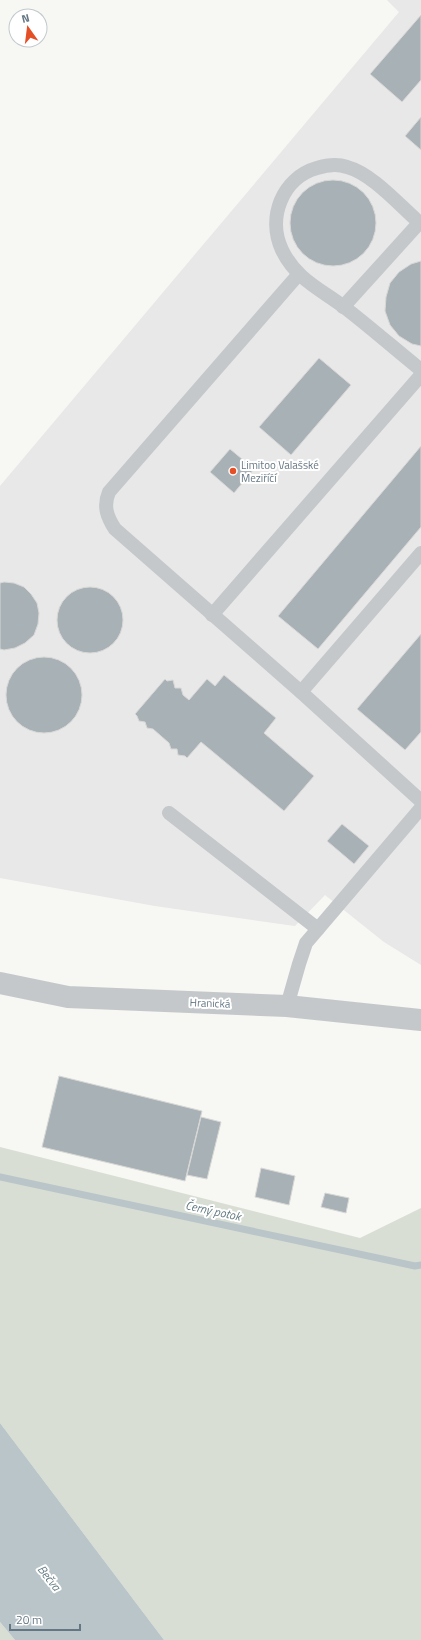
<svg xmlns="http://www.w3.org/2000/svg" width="421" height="1640" font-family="'Titillium Web',sans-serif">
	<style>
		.built { fill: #e7e8e7 }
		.green { fill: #d8ded4 }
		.water { fill: #b9c5c9 }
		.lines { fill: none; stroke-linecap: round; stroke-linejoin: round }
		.stream { stroke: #b9c5c9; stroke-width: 7 }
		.building { fill: #a8b1b6; stroke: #d8d8d6 }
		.service { stroke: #c4c8cb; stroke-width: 14 }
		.tertiary { stroke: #c4c8cb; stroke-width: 22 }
		.poi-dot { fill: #e44f26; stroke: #fff; stroke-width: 1.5 }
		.labels { text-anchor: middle; stroke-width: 4; stroke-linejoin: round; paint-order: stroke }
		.poi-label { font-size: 11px; fill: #657784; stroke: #fff; text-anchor: start }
		.street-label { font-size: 11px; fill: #657784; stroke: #fff }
		.water-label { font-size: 12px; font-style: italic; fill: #617981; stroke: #fff }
	</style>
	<rect width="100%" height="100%" fill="#f7f7f3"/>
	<polygon class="built" points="387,0 421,0 421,965 384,942 325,895 295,926 155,906 0,878 0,486 399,12"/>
	<g class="green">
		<polygon points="0,1147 360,1238 421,1208 421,1640 164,1640 0,1423"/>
		<polygon points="0,1622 15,1640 0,1640"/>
	</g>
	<polygon class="water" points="0,1423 164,1640 15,1640 0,1622"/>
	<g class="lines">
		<polyline class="stream" points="0,1177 415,1266 421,1265"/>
	</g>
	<g class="building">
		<polygon points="421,15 421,80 402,102 370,74"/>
		<polygon points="421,117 421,150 405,136"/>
		<circle cx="333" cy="223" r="43"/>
		<polygon points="421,261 421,346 412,344 399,336 390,325 385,311 386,297 390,283 399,272 411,264"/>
		<polygon points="319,358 351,385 291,455 259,427"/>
		<polygon points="421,446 421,527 318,649 278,616"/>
		<polygon points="230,449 254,469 234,493 210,472"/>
		<polygon points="4,582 14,583 24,587 31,594 37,603 39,613 38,624 34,635 25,643 15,648 4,650 0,649 0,583"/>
		<circle cx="90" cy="620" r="33"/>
		<polygon points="421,634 421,732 405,750 357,709"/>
		<circle cx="44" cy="695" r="38"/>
		<polygon points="224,675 276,718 264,733 314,776 284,811 201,742 187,758 185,756 178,755 177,749 171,749 169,743 153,729 147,728 145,722 139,721 137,716 135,714 165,679 167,681 173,680 175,688 181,688 183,695 189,700 207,679 215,686"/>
		<polygon points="342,824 369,846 354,864 327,841"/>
		<polygon points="59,1076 202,1111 185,1181 42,1147"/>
		<polygon points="201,1117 221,1122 207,1179 187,1175"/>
		<polygon points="261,1168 295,1176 289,1205 255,1197"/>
		<polygon points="325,1193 349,1198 346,1213 321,1207"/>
	</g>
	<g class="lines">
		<g class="service">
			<path d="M421 224C400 206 373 174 347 167 338 164 327 165 317 168 282 178 267 218 282 250 296 279 320 289 344 307 370 327 395 349 421 370"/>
			<path d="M298 275 109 492C103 506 107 517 115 529L301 692 421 801"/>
			<polyline points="343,307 420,222"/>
			<polyline points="212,615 421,375"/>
			<polyline points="301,692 421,553"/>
			<polyline points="169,813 318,929"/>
			<polyline points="287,1006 299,964 306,943 421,808"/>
		</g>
		<polyline class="tertiary" points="0,983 68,997 287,1006 421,1020"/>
	</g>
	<circle class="poi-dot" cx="233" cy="471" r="4"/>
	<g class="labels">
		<g class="poi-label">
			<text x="241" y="469">Limitoo Valašské<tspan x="241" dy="13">Meziříčí</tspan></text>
		</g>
		<g class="street-label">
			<text transform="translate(210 1003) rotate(2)" y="4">Hranická</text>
		</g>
		<g class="water-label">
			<text transform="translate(213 1211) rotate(12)" y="4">Černý potok</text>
			<text transform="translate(49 1578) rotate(52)" y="4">Bečva</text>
		</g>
	</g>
	<g transform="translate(28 28) rotate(346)"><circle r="19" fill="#ffffff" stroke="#c1c9ce"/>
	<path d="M0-3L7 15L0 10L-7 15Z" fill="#e44f26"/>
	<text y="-6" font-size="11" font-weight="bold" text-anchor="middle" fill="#657784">N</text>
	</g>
	<path d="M10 1624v6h70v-6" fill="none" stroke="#657784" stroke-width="2"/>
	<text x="16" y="1624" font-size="12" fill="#657784" stroke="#ffffff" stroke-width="3" paint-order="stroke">20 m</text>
</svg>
